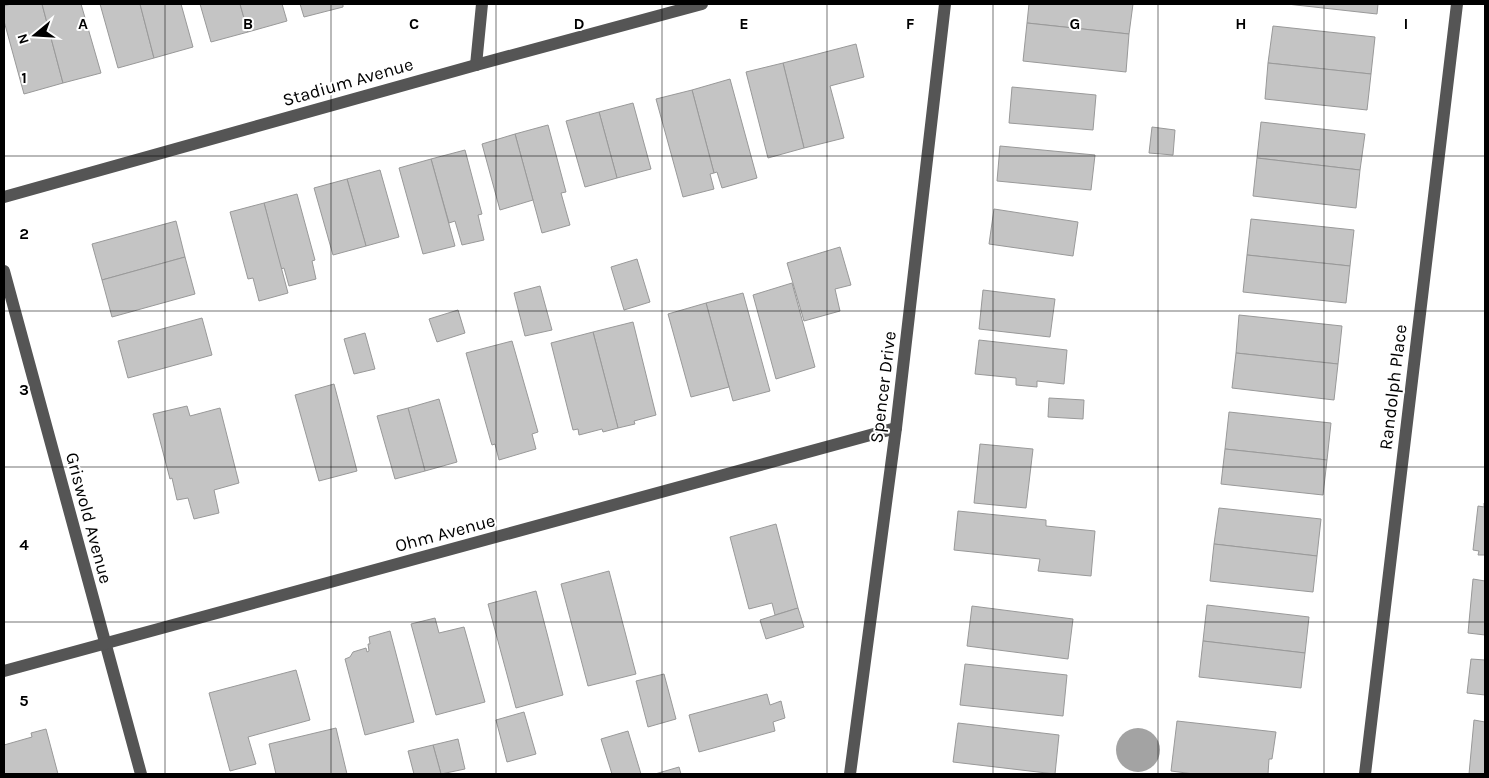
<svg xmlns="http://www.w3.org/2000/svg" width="1489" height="778" font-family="Karla,sans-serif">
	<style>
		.water { fill: #a3a3a3 }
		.building { fill: #c4c4c4; stroke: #999 }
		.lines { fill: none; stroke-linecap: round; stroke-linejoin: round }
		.minor { stroke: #555; stroke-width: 12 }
		.grid { fill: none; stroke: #000; stroke-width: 1; stroke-opacity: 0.55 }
		.labels { text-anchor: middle; stroke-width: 4; stroke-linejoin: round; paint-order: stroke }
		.street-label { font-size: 18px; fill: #000; stroke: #fff }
		.grid-label { font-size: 16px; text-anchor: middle; font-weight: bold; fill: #000; stroke: #fff; stroke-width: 4; stroke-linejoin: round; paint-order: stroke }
	</style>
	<rect width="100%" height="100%" fill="#fff"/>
	<circle class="water" cx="1138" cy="750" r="22"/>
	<g class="building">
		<polygon points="11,4 42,4 63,83 24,94 4,21 4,6"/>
		<polygon points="42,4 81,4 101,73 63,83"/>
		<polygon points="100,4 140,4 154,58 118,68"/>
		<polygon points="140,4 181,4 193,47 154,58"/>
		<polygon points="200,4 240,4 248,32 211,42"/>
		<polygon points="240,4 282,4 287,21 248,32"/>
		<polygon points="300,4 343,4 343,7 304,17"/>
		<polygon points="1029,4 1133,4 1129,34 1027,23"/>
		<polygon points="1287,4 1378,4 1377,14"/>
		<polygon points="1027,23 1129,34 1126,72 1023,61"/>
		<polygon points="1273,26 1375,37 1371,74 1268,63"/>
		<polygon points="856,44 864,77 830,86 844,138 804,148 783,63"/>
		<polygon points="783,63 804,148 768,158 746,72"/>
		<polygon points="1268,63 1371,74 1367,110 1265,99"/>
		<polygon points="730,79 757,178 722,188 717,172 714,173 692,90"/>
		<polygon points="1012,87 1096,95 1093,130 1009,123"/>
		<polygon points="692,90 714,173 710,174 714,189 683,197 656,99"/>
		<polygon points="633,103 651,169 617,178 599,112"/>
		<polygon points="599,112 617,178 585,187 566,121"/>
		<polygon points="1261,122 1365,134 1360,170 1257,158"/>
		<polygon points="548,125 566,192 561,193 570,225 542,233 515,134"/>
		<polygon points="1152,127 1175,130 1173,155 1149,153"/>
		<polygon points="515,134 533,200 500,210 482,144"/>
		<polygon points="1000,146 1095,155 1091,190 997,181"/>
		<polygon points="465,150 482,214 478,215 484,240 462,245 455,221 449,223 431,159"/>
		<polygon points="1257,158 1360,170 1356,208 1253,196"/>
		<polygon points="431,159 455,246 423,254 399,168"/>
		<polygon points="380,170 399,237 366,246 347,179"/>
		<polygon points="347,179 366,246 333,255 314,188"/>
		<polygon points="297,194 315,260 312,261 316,279 289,286 284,268 281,269 264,203"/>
		<polygon points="264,203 288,293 259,301 253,278 248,279 230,212"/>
		<polygon points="994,209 1078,222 1073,256 989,244"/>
		<polygon points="1251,219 1354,230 1350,266 1247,255"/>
		<polygon points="176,221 185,257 102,280 92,244"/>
		<polygon points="840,247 851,285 835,289 840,311 804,321 787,263"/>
		<polygon points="1247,255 1350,266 1346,303 1243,292"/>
		<polygon points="185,257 195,294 112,317 102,280"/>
		<polygon points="637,259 650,302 624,310 611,267"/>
		<polygon points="792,283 815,367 776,379 753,295"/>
		<polygon points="540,286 552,330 525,336 514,293"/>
		<polygon points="983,290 1055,299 1050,337 979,329"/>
		<polygon points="743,293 770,391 733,401 706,303"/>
		<polygon points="706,303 729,387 691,397 668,314"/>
		<polygon points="458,310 465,333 437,342 429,319"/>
		<polygon points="1239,315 1342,326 1338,364 1236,353"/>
		<polygon points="202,318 212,355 128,378 118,341"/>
		<polygon points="633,322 656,415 634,421 635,424 618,428 593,332"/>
		<polygon points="593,332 618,428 603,432 602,429 579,435 578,429 573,430 551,343"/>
		<polygon points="365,333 375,369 354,374 344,339"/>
		<polygon points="979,340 1067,350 1064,384 1037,381 1037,387 1016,385 1016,378 975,374"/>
		<polygon points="512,341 538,432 532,434 536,449 499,460 495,444 492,445 491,442 466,353"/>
		<polygon points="1236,353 1338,364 1334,400 1232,388"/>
		<polygon points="334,384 357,471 319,481 295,395"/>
		<polygon points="1049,398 1084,400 1083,419 1048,417"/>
		<polygon points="439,399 457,462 425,471 408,408"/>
		<polygon points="187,406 190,416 220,408 239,483 214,490 219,513 194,519 188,498 177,500 172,478 170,479 153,414"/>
		<polygon points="408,408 425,471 395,479 377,416"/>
		<polygon points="1229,412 1331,423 1327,460 1225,449"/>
		<polygon points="980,444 1033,449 1026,508 974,503"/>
		<polygon points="1225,449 1327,460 1323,495 1221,484"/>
		<polygon points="1484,503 1485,504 1485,555 1478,555 1479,551 1473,550 1478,506 1484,507"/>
		<polygon points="1219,508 1321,519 1317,556 1214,544"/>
		<polygon points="958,511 1046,520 1046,526 1095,531 1091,576 1038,571 1040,559 954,550"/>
		<polygon points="776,524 798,608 775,615 772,603 749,609 730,537"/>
		<polygon points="1214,544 1317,556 1313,592 1210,581"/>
		<polygon points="609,571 636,674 588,686 561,584"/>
		<polygon points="1473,579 1485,581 1485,635 1468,633"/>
		<polygon points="536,591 563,695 516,708 488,604"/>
		<polygon points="1207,605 1309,617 1305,653 1203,641"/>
		<polygon points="972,606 1073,619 1068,659 967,646"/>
		<polygon points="798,608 804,627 766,639 760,620"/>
		<polygon points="435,618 439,633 464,627 485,702 436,715 411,624"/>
		<polygon points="390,631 414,722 365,735 345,659 350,657 353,652 366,648 367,652 369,651 368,644 370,644 369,637"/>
		<polygon points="1203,641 1305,653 1301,688 1199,677"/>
		<polygon points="1471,659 1485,660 1485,695 1467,693"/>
		<polygon points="965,664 1067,675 1063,716 960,705"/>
		<polygon points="296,670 310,720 248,737 256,764 230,771 209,693"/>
		<polygon points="664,674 676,719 648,727 636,681"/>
		<polygon points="767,694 770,705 781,701 785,718 773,722 775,731 699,752 689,715"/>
		<polygon points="524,712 536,754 507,762 496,720"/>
		<polygon points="1474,720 1485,722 1485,774 1469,774"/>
		<polygon points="1177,721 1276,732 1272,759 1269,759 1268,774 1194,774 1171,771"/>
		<polygon points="958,723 1059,735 1055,774 953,762"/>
		<polygon points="336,728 347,774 276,774 269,744"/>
		<polygon points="46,729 58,774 4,774 4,745 32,737 31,733"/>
		<polygon points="628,731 641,774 612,774 601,739"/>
		<polygon points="458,739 465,769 441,774 433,745"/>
		<polygon points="433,745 441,774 414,774 408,751"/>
		<polygon points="679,767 681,774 655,774"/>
	</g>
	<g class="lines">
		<g class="minor">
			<polyline points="476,65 482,4"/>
			<polyline points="4,197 476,65 702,4"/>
			<polyline points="4,271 141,774"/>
			<polyline points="4,671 896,428"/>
			<polyline points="850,774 896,428 945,4"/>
			<polyline points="1365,774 1457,4"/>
		</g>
	</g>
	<path class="grid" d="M165 4V774M331 4V774M496 4V774M662 4V774M827 4V774M993 4V774M1158 4V774M1324 4V774M4 156H1485M4 311H1485M4 467H1485M4 622H1485"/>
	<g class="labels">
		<g class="street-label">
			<text transform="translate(348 82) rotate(-16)" y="6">Stadium Avenue</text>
			<text transform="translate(883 387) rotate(-83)" y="6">Spencer Drive</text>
			<text transform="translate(1393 387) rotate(-83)" y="6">Randolph Place</text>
			<text transform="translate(89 518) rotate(75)" y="6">Griswold Avenue</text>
			<text transform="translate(445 533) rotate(-15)" y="6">Ohm Avenue</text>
		</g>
	</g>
	<g class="grid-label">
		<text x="83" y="29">A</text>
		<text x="248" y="29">B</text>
		<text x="414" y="29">C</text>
		<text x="579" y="29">D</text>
		<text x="744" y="29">E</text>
		<text x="910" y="29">F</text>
		<text x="1075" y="29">G</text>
		<text x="1241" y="29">H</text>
		<text x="1406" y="29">I</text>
		<text x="24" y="83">1</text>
		<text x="24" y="239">2</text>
		<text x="24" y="395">3</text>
		<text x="24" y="550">4</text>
		<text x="24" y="706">5</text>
	</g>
	<rect width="1489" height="778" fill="none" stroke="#000000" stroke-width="10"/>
	<g transform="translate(35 35) rotate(252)" stroke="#ffffff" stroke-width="4" paint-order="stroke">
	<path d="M0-4L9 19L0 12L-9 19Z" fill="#000000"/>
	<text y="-8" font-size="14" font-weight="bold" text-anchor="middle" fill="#000000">N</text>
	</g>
</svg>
